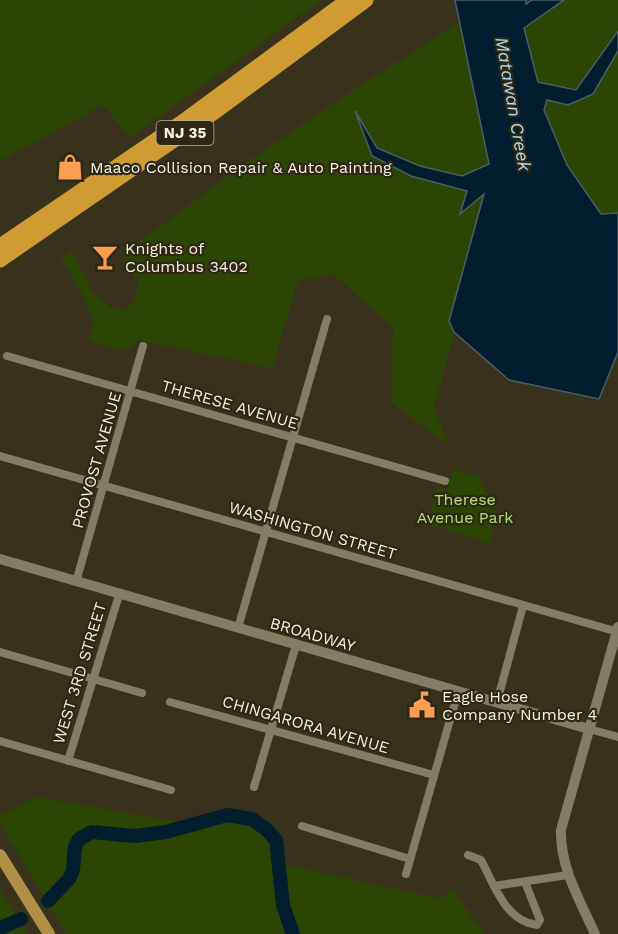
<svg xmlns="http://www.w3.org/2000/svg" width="618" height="934" font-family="'Work Sans',sans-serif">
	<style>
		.green { fill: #2d4502 }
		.water { fill: #011e2f; stroke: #4a5e66; stroke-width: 1.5 }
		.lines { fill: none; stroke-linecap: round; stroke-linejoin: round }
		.river { stroke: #011e2f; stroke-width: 14 }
		.street { stroke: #847d66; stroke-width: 8 }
		.secondary { stroke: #847d66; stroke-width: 10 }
		.primary { stroke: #b28f47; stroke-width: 12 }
		.highway { stroke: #d19b33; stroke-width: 15 }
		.labels { text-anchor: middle; stroke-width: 4.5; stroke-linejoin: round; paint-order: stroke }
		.shield { fill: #2e2813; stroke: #b9b5a6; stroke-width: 1.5 }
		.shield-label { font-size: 15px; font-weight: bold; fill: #f5f2e5 }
		.poi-label { font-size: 16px; fill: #f5f2e5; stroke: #2e2813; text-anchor: start }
		.street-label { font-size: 16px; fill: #f5f2e5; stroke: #2e2813 }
		.park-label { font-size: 16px; fill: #afe171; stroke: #2e2813 }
		.water-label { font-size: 18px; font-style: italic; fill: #aed8f5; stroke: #2e2813 }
	</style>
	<rect width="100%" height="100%" fill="#38321d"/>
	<g class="green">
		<polygon points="0,0 247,0 250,3 251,0 321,0 130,138 103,105 0,161"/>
		<polygon points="564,0 618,0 618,31 576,90 538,82 524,27"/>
		<path d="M459 23 489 164 462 176 420 166 377 148 357 115 372 157 411 176 467 191 461 213 484 193 449 321 454 332 434 407 448 444 391 403 393 327 333 274 298 281 272 368 138 340 128 351 104 346 90 339 94 318C83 298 75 277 61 258L72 251 92 292 110 307 124 310 134 301 139 283 122 254 243 165 358 87Z"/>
		<path d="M618 51V213L601 214C584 189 540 129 547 99L593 94Z"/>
		<polygon points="453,469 478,476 493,507 491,544 428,524 438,486 447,489"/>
		<polygon points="37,797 184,823 222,810 255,816 277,835 284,865 439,898 453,890 484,934 66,934 0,823 0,815"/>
		<polygon points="0,889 27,934 0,934"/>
	</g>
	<polygon class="water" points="455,0 526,0 526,4 532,0 564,0 524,28 538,82 576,90 618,31 618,51 593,94 568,105 547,100 544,110 567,165 601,214 618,213 618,352 599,399 509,380 454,332 449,321 484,194 460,214 467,191 411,176 372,156 355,111 377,148 420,166 462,176 489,164"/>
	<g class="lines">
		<g class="river">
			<polyline points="48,901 69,879 73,870 75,847 79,839 92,832 135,836 166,832 227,815 252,819 267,830 276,840 283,905 293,934"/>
			<polyline points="0,928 21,919"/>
		</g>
		<g class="street">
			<polyline points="7,356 445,481"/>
			<polyline points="0,456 618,632"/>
			<polyline points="76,582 143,346"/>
			<polyline points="238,628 327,319"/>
			<polyline points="0,652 142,693"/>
			<polyline points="170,702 434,775"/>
			<polyline points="497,702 523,606"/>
			<polyline points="589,729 618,737"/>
			<polyline points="0,741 171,790"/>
			<polyline points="68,761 119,595"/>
			<polyline points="254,787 296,645"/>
			<polyline points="302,826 410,859"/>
			<path d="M468 855 481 860C494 884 505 921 537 925L540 920 525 882"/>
			<polyline points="406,874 458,692"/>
			<polyline points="494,886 568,875"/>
		</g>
		<g class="secondary">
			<polyline points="0,559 589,729"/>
			<path d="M595 934C580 900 560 868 561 830L618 627"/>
		</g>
		<polyline class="primary" points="0,855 49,934"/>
		<g class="highway">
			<polyline points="0,246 181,123 348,0"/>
			<polyline points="0,260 216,111 366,0"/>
		</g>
	</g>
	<defs>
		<g id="shop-bare" transform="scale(2.07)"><path d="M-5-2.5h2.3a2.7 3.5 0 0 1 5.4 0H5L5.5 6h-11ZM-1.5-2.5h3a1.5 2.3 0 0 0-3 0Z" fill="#fc9d52" stroke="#2e2813" stroke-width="2.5" paint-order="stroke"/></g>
		<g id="bar-bare" transform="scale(2.07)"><path d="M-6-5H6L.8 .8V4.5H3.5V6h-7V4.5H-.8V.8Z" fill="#fc9d52" stroke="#2e2813" stroke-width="2.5" paint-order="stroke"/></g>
		<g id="civic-bare" transform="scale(2.07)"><path d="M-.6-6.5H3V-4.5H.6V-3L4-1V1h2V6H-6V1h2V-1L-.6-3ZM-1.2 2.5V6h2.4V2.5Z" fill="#fc9d52" stroke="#2e2813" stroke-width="2.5" paint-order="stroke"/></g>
	</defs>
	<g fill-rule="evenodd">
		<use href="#shop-bare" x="70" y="167"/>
		<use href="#bar-bare" x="105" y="257"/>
		<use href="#civic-bare" x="422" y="705"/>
	</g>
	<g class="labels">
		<rect class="shield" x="156.5" y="121" width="57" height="24" rx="4.5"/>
		<g class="shield-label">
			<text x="185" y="138">NJ 35</text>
		</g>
		<g class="poi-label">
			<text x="90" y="173">Maaco Collision Repair &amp; Auto Painting</text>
			<text x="125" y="254">Knights of<tspan x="125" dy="18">Columbus 3402</tspan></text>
			<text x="442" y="702">Eagle Hose<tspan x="442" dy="18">Company Number 4</tspan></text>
		</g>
		<g class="street-label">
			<text transform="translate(230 404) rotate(16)" y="6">THERESE AVENUE</text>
			<text transform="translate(96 460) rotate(-74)" y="6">PROVOST AVENUE</text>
			<text transform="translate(313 530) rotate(16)" y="6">WASHINGTON STREET</text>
			<text transform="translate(313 634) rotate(16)" y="6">BROADWAY</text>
			<text transform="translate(79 673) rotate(-73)" y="6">WEST 3RD STREET</text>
			<text transform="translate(306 724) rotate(16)" y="6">CHINGARORA AVENUE</text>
		</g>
		<g class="park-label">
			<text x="465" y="505">Therese<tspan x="465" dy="18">Avenue Park</tspan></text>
		</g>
		<g class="water-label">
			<text transform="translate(513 104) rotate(80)" y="6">Matawan Creek</text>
		</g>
	</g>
</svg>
